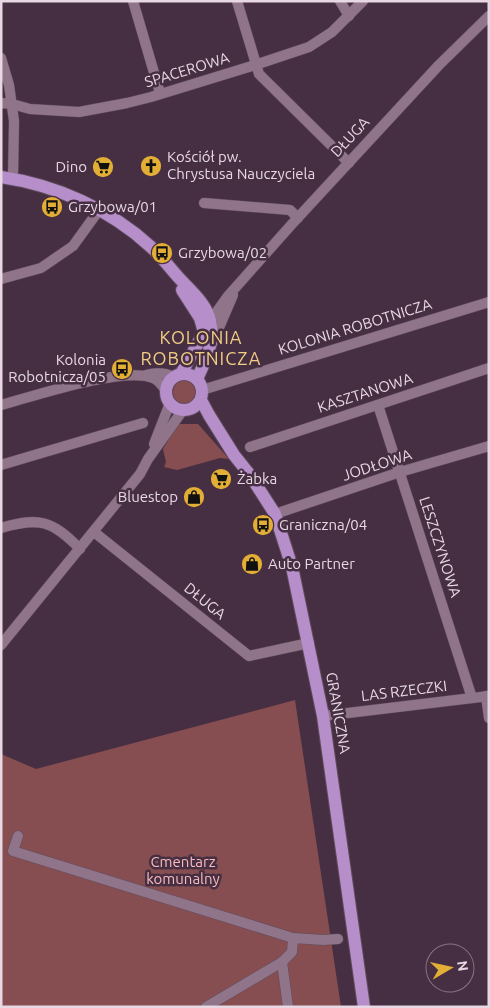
<svg xmlns="http://www.w3.org/2000/svg" width="490" height="1008" font-family="Ubuntu,sans-serif">
	<style>
		.green { fill: #874e51 }
		.lines { fill: none; stroke-linecap: round; stroke-linejoin: round }
		.minor-casing { stroke: #604c5d; stroke-width: 11 }
		.major-casing { stroke: #604c5d; stroke-width: 14 }
		.minor { stroke: #8f748a; stroke-width: 10 }
		.major { stroke: #b68eca; stroke-width: 12 }
		.labels { text-anchor: middle; stroke-width: 5; stroke-linejoin: round; paint-order: stroke }
		.street-label { font-size: 15px; fill: #e7d8e4; stroke: #462f42 }
		.poi-label { font-size: 15px; fill: #e7d8e4; stroke: #462f42; text-anchor: start }
		.park-label { font-size: 15px; fill: #f9bbbd; stroke: #462f42 }
		.quarter-label { font-size: 18px; letter-spacing: 1px; fill: #f2cd84; stroke: #462f42 }
	</style>
	<rect width="100%" height="100%" fill="#462f42"/>
	<g class="green">
		<circle cx="185" cy="392" r="12"/>
		<polygon points="178,424 198,424 229,459 220,458 177,470 164,467 166,462 163,449"/>
		<polygon points="295,700 341,1007 1,1007 1,754 36,769"/>
	</g>
	<g class="lines">
		<g class="minor-casing">
			<g id="minor">
				<polyline points="133,1 160,93"/>
				<polyline points="237,1 259,74 349,163"/>
				<polyline points="340,1 349,16"/>
				<polyline points="1,58 9,85 14,121 13,178"/>
				<polyline points="1,103 12,104 30,109 79,112 127,103 151,97 255,65 309,47 332,32 363,1"/>
				<polyline points="204,203 290,210 298,218"/>
				<polyline points="1,279 41,268 73,246 99,210"/>
				<polyline points="208,324 228,296 292,224 439,65 489,16"/>
				<polyline points="212,344 233,295"/>
				<path d="M146 375C156 372 164 372 174 377"/>
				<polyline points="202,390 489,302"/>
				<path d="M1 405C34 396 123 366 153 378 159 380 163 387 167 392"/>
				<polyline points="378,405 472,698"/>
				<polyline points="154,444 170,403"/>
				<polyline points="250,447 489,368"/>
				<polyline points="1,465 143,423"/>
				<polyline points="275,514 400,472 489,446"/>
				<path d="M1 528C39 517 52 520 80 549"/>
				<polyline points="94,532 249,656 309,643"/>
				<polyline points="1,645 140,474 148,459 183,410"/>
				<polyline points="486,696 489,718"/>
				<polyline points="323,716 489,696"/>
				<polyline points="18,836 13,851 293,938"/>
				<polyline points="282,962 288,1007"/>
				<polyline points="206,1007 282,962 292,952 293,938 323,940 338,939"/>
			</g>
		</g>
		<g class="major-casing">
			<g id="major">
				<path d="M1 177C56 185 110 209 151 247 161 256 170 268 179 278 190 290 207 304 210 321 215 343 206 359 197 379"/>
				<polyline points="181,374 204,332 200,318 182,290"/>
				<circle cx="184" cy="392" r="18"/>
				<polyline points="201,400 209,415 234,455 250,475 275,514 292,567 323,716 364,1007"/>
			</g>
		</g>
		<use href="#minor" class="minor"/>
		<use href="#major" class="major"/>
	</g>
	<defs>
		<g id="church-disc" transform="scale(1.125)"><circle r="9.5" fill="#e3ae35" stroke="#462f42"/><path d="M-1.2-6h2.4v3.5h3.3v2.4h-3.3V6h-2.4V-.1h-3.3v-2.4h3.3Z" fill="#111"/></g>
		<g id="supermarket-disc" transform="scale(1.125)"><circle r="9.5" fill="#e3ae35" stroke="#462f42"/><path d="M-6-5.5h2.5l.6 2H6L4.5 2H-2.5L-4.4-4H-6ZM-1.5 3.2a1.3 1.3 0 1 0 .1 0ZM3 3.2a1.3 1.3 0 1 0 .1 0Z" fill="#111"/></g>
		<g id="bus-disc" transform="scale(1.125)"><circle r="9.5" fill="#e3ae35" stroke="#462f42"/><path d="M-5-6H5V4H4V6H2V4H-2V6H-4V4H-5ZM-3.5-4V0h7V-4ZM-3.5 1.2v1.5H-2V1.2ZM2 1.2v1.5H3.5V1.2Z" fill="#111"/></g>
		<g id="shop-disc" transform="scale(1.125)"><circle r="9.5" fill="#e3ae35" stroke="#462f42"/><path d="M-5-2.5h2.3a2.7 3.5 0 0 1 5.4 0H5L5.5 6h-11ZM-1.5-2.5h3a1.5 2.3 0 0 0-3 0Z" fill="#111"/></g>
	</defs>
	<g fill-rule="evenodd">
		<use href="#church-disc" x="151" y="166"/>
		<use href="#supermarket-disc" x="103" y="167"/>
		<use href="#bus-disc" x="52" y="207"/>
		<use href="#bus-disc" x="162" y="253"/>
		<use href="#bus-disc" x="122" y="369"/>
		<use href="#supermarket-disc" x="221" y="479"/>
		<use href="#shop-disc" x="194" y="497"/>
		<use href="#bus-disc" x="263" y="525"/>
		<use href="#shop-disc" x="252" y="564"/>
	</g>
	<g class="labels">
		<g class="street-label">
			<text transform="translate(187 70) rotate(-17)" y="5">SPACEROWA</text>
			<text transform="translate(350 137) rotate(-47)" y="5">DŁUGA</text>
			<text transform="translate(355 327) rotate(-17)" y="5">KOLONIA ROBOTNICZA</text>
			<text transform="translate(365 393) rotate(-18)" y="5">KASZTANOWA</text>
			<text transform="translate(377 465) rotate(-18)" y="5">JODŁOWA</text>
			<text transform="translate(440 547) rotate(72)" y="5">LESZCZYNOWA</text>
			<text transform="translate(205 601) rotate(39)" y="5">DŁUGA</text>
			<text transform="translate(404 691) rotate(-7)" y="5">LAS RZECZKI</text>
			<text transform="translate(338 713) rotate(80)" y="5">GRANICZNA</text>
		</g>
		<g class="poi-label">
			<text x="167" y="162">Kościół pw.<tspan x="167" dy="17">Chrystusa Nauczyciela</tspan></text>
			<text x="87" y="172" text-anchor="end">Dino</text>
			<text x="68" y="212">Grzybowa/01</text>
			<text x="178" y="258">Grzybowa/02</text>
			<text x="106" y="365" text-anchor="end">Kolonia<tspan x="106" dy="17">Robotnicza/05</tspan></text>
			<text x="237" y="484">Żabka</text>
			<text x="178" y="502" text-anchor="end">Bluestop</text>
			<text x="279" y="530">Graniczna/04</text>
			<text x="268" y="569">Auto Partner</text>
		</g>
		<g class="park-label">
			<text x="183" y="867">Cmentarz<tspan x="183" dy="17">komunalny</tspan></text>
		</g>
		<g class="quarter-label">
			<text x="201" y="344">KOLONIA<tspan x="201" dy="21">ROBOTNICZA</tspan></text>
		</g>
	</g>
	<rect width="490" height="1008" fill="none" stroke="#e7d8e4" stroke-width="5"/>
	<g transform="translate(450 968) rotate(81)"><circle r="24" fill="#462f42" stroke="#867383"/>
	<path d="M0-4L9 19L0 12L-9 19Z" fill="#e3ae35"/>
	<text y="-8" font-size="14" font-weight="bold" text-anchor="middle" fill="#e7d8e4">N</text>
	</g>
</svg>
